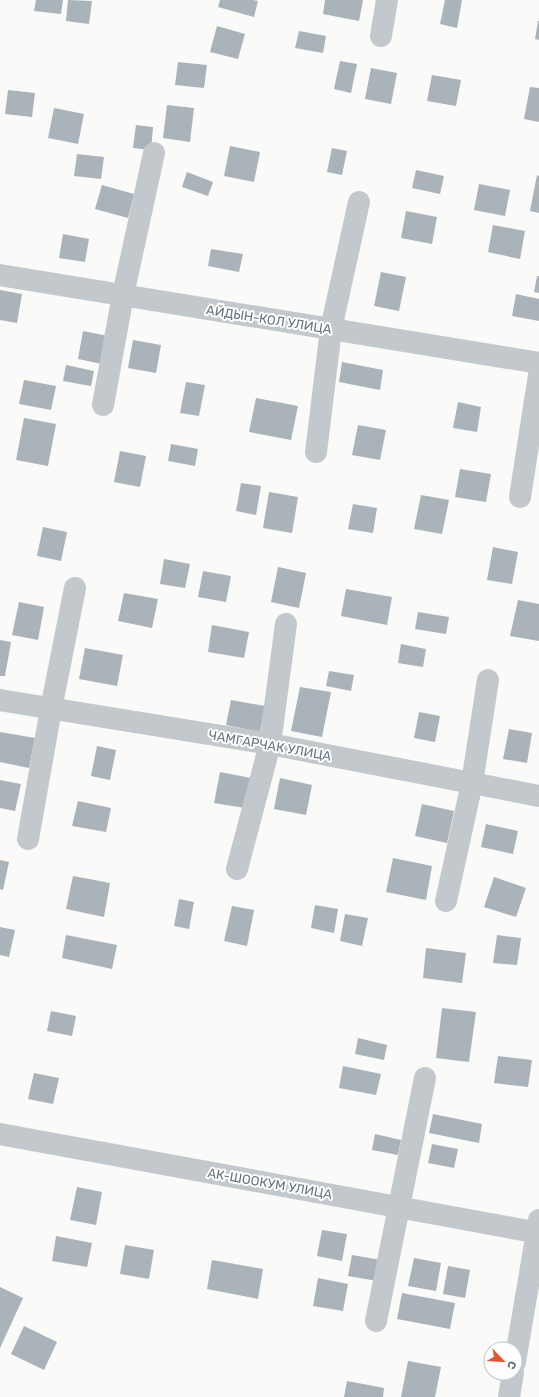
<svg xmlns="http://www.w3.org/2000/svg" width="539" height="1397" font-family="Rubik,sans-serif">
	<style>
		.building { fill: #aab3b9 }
		.lines { fill: none; stroke-linecap: round; stroke-linejoin: round }
		.street { stroke: #c3c8cc; stroke-width: 22 }
		.labels { text-anchor: middle; stroke-width: 4; stroke-linejoin: round; paint-order: stroke }
		.street-label { font-size: 13px; fill: #657683; stroke: #fff }
	</style>
	<rect width="100%" height="100%" fill="#fafaf8"/>
	<g class="building">
		<polygon points="36,0 63,0 61,14 34,11"/>
		<polygon points="68,0 92,1 89,24 66,21"/>
		<polygon points="220,0 253,0 258,1 254,17 218,7"/>
		<polygon points="325,0 363,0 359,21 323,14"/>
		<polygon points="445,0 462,0 457,28 440,24"/>
		<polygon points="538,21 539,21 539,40 535,39"/>
		<polygon points="217,26 245,34 238,59 210,52"/>
		<polygon points="299,31 326,36 323,53 295,48"/>
		<polygon points="340,61 357,64 351,93 334,89"/>
		<polygon points="178,62 207,65 204,88 175,85"/>
		<polygon points="371,68 397,73 391,104 365,99"/>
		<polygon points="432,75 461,80 456,106 427,101"/>
		<polygon points="530,87 539,88 539,122 524,119"/>
		<polygon points="8,90 35,93 32,117 5,114"/>
		<polygon points="167,105 194,108 190,142 163,138"/>
		<polygon points="54,108 84,114 78,144 48,138"/>
		<polygon points="136,125 153,127 151,150 133,148"/>
		<polygon points="230,146 260,152 254,182 224,176"/>
		<polygon points="332,148 347,151 342,175 327,172"/>
		<polygon points="77,154 104,157 101,179 74,176"/>
		<polygon points="416,170 444,176 440,194 412,188"/>
		<polygon points="187,172 213,182 208,196 182,187"/>
		<polygon points="537,175 539,176 539,213 530,211"/>
		<polygon points="479,184 510,190 505,216 474,210"/>
		<polygon points="102,185 134,194 128,218 95,209"/>
		<polygon points="406,211 437,217 432,244 401,238"/>
		<polygon points="493,225 525,231 520,259 488,252"/>
		<polygon points="63,234 89,239 85,262 59,258"/>
		<polygon points="211,249 243,254 239,272 208,266"/>
		<polygon points="381,272 406,277 399,311 374,306"/>
		<polygon points="537,276 539,276 539,293 534,292"/>
		<polygon points="0,290 22,294 17,323 0,320"/>
		<polygon points="516,294 539,299 539,321 512,316"/>
		<polygon points="83,331 108,336 102,364 78,359"/>
		<polygon points="133,340 161,345 156,373 128,368"/>
		<polygon points="342,362 383,370 380,390 339,382"/>
		<polygon points="66,365 94,371 91,386 63,381"/>
		<polygon points="24,380 56,386 51,410 19,404"/>
		<polygon points="186,382 205,385 199,416 180,413"/>
		<polygon points="256,398 298,406 291,440 249,432"/>
		<polygon points="458,402 481,407 477,432 453,428"/>
		<polygon points="24,418 56,424 48,466 16,460"/>
		<polygon points="358,425 386,430 380,460 352,455"/>
		<polygon points="171,444 198,449 195,466 168,461"/>
		<polygon points="120,451 146,456 140,487 114,482"/>
		<polygon points="460,469 491,474 486,502 455,497"/>
		<polygon points="241,483 261,486 256,515 236,511"/>
		<polygon points="269,492 298,497 292,533 263,528"/>
		<polygon points="421,495 449,500 442,534 414,529"/>
		<polygon points="353,504 377,508 373,533 348,529"/>
		<polygon points="43,527 67,532 61,561 37,556"/>
		<polygon points="493,547 518,552 512,584 487,580"/>
		<polygon points="164,559 190,564 185,588 160,584"/>
		<polygon points="278,567 306,573 299,608 271,602"/>
		<polygon points="203,571 231,576 226,602 198,597"/>
		<polygon points="346,589 392,597 387,625 341,616"/>
		<polygon points="124,593 158,599 152,628 118,621"/>
		<polygon points="518,600 539,604 539,641 510,636"/>
		<polygon points="19,602 44,607 38,640 12,635"/>
		<polygon points="418,612 449,617 446,634 415,629"/>
		<polygon points="212,625 249,632 244,658 208,652"/>
		<polygon points="0,640 11,642 5,676 0,676"/>
		<polygon points="401,644 426,649 423,667 398,663"/>
		<polygon points="85,648 123,655 117,686 79,679"/>
		<polygon points="329,671 354,675 351,691 326,686"/>
		<polygon points="300,687 331,692 322,737 291,731"/>
		<polygon points="231,700 265,706 260,732 226,725"/>
		<polygon points="419,712 440,716 435,742 414,738"/>
		<polygon points="509,729 532,733 527,763 503,759"/>
		<polygon points="0,732 35,738 29,768 0,762"/>
		<polygon points="97,746 116,750 110,780 91,776"/>
		<polygon points="220,772 251,778 245,808 214,803"/>
		<polygon points="280,778 312,785 306,815 274,809"/>
		<polygon points="0,780 21,784 15,811 0,808"/>
		<polygon points="78,801 111,808 106,832 72,826"/>
		<polygon points="422,804 454,811 447,843 415,836"/>
		<polygon points="486,824 518,831 513,854 481,847"/>
		<polygon points="393,858 432,866 426,900 386,892"/>
		<polygon points="0,860 9,862 3,890 0,889"/>
		<polygon points="73,876 110,883 104,917 66,909"/>
		<polygon points="494,877 526,888 516,917 484,907"/>
		<polygon points="179,899 194,902 189,929 174,926"/>
		<polygon points="315,905 338,909 334,933 311,928"/>
		<polygon points="232,906 254,910 247,946 224,941"/>
		<polygon points="345,914 368,918 362,946 340,941"/>
		<polygon points="0,927 15,930 9,957 0,955"/>
		<polygon points="66,935 117,945 112,969 62,958"/>
		<polygon points="497,935 521,938 517,965 493,963"/>
		<polygon points="426,948 466,953 462,983 423,978"/>
		<polygon points="442,1008 476,1012 469,1062 436,1058"/>
		<polygon points="51,1011 76,1016 72,1036 47,1031"/>
		<polygon points="358,1038 387,1045 384,1060 355,1054"/>
		<polygon points="498,1056 532,1060 528,1087 494,1083"/>
		<polygon points="343,1066 381,1074 376,1095 339,1088"/>
		<polygon points="34,1073 59,1078 53,1104 28,1099"/>
		<polygon points="433,1114 482,1124 479,1143 429,1133"/>
		<polygon points="375,1134 401,1140 398,1155 372,1150"/>
		<polygon points="432,1144 458,1149 454,1168 428,1163"/>
		<polygon points="77,1187 102,1192 96,1225 70,1220"/>
		<polygon points="322,1230 347,1234 342,1261 317,1256"/>
		<polygon points="56,1236 92,1243 87,1267 52,1261"/>
		<polygon points="125,1245 154,1250 149,1279 120,1274"/>
		<polygon points="352,1255 381,1260 377,1281 348,1276"/>
		<polygon points="414,1258 441,1263 436,1291 408,1286"/>
		<polygon points="212,1260 263,1269 258,1299 207,1289"/>
		<polygon points="448,1266 470,1270 465,1298 443,1294"/>
		<polygon points="318,1278 348,1284 343,1311 313,1306"/>
		<polygon points="0,1287 23,1298 0,1348"/>
		<polygon points="402,1293 455,1303 450,1329 397,1319"/>
		<polygon points="24,1326 57,1342 44,1370 11,1354"/>
		<polygon points="408,1361 441,1367 435,1397 401,1397"/>
		<polygon points="347,1381 384,1388 383,1397 344,1397"/>
	</g>
	<g class="lines">
		<g class="street">
			<polyline points="381,36 387,0"/>
			<polyline points="0,275 539,363"/>
			<polyline points="103,405 123,295 154,153"/>
			<polyline points="316,452 331,329 359,202"/>
			<polyline points="520,497 539,375"/>
			<polyline points="0,700 270,744 539,796"/>
			<polyline points="28,839 51,709 75,588"/>
			<polyline points="237,869 270,744 286,624"/>
			<polyline points="446,901 472,783 488,680"/>
			<polyline points="0,1134 539,1233"/>
			<polyline points="376,1321 425,1078"/>
			<polyline points="515,1362 539,1220"/>
			<polyline points="509,1397 513,1373"/>
		</g>
	</g>
	<g class="labels">
		<g class="street-label">
			<text transform="translate(269 319) rotate(9)" y="5">АЙДЫН-КОЛ УЛИЦА</text>
			<text transform="translate(270 745) rotate(10)" y="5">ЧАМГАРЧАК УЛИЦА</text>
			<text transform="translate(270 1183) rotate(10)" y="5">АК-ШООКУМ УЛИЦА</text>
		</g>
	</g>
	<g transform="translate(503 1361) rotate(115)"><circle r="19" fill="#ffffff" stroke="#c1c8cd"/>
	<path d="M0-3L7 15L0 10L-7 15Z" fill="#e4572e"/>
	<text y="-6" font-size="11" font-weight="bold" text-anchor="middle" fill="#657683">С</text>
	</g>
</svg>
